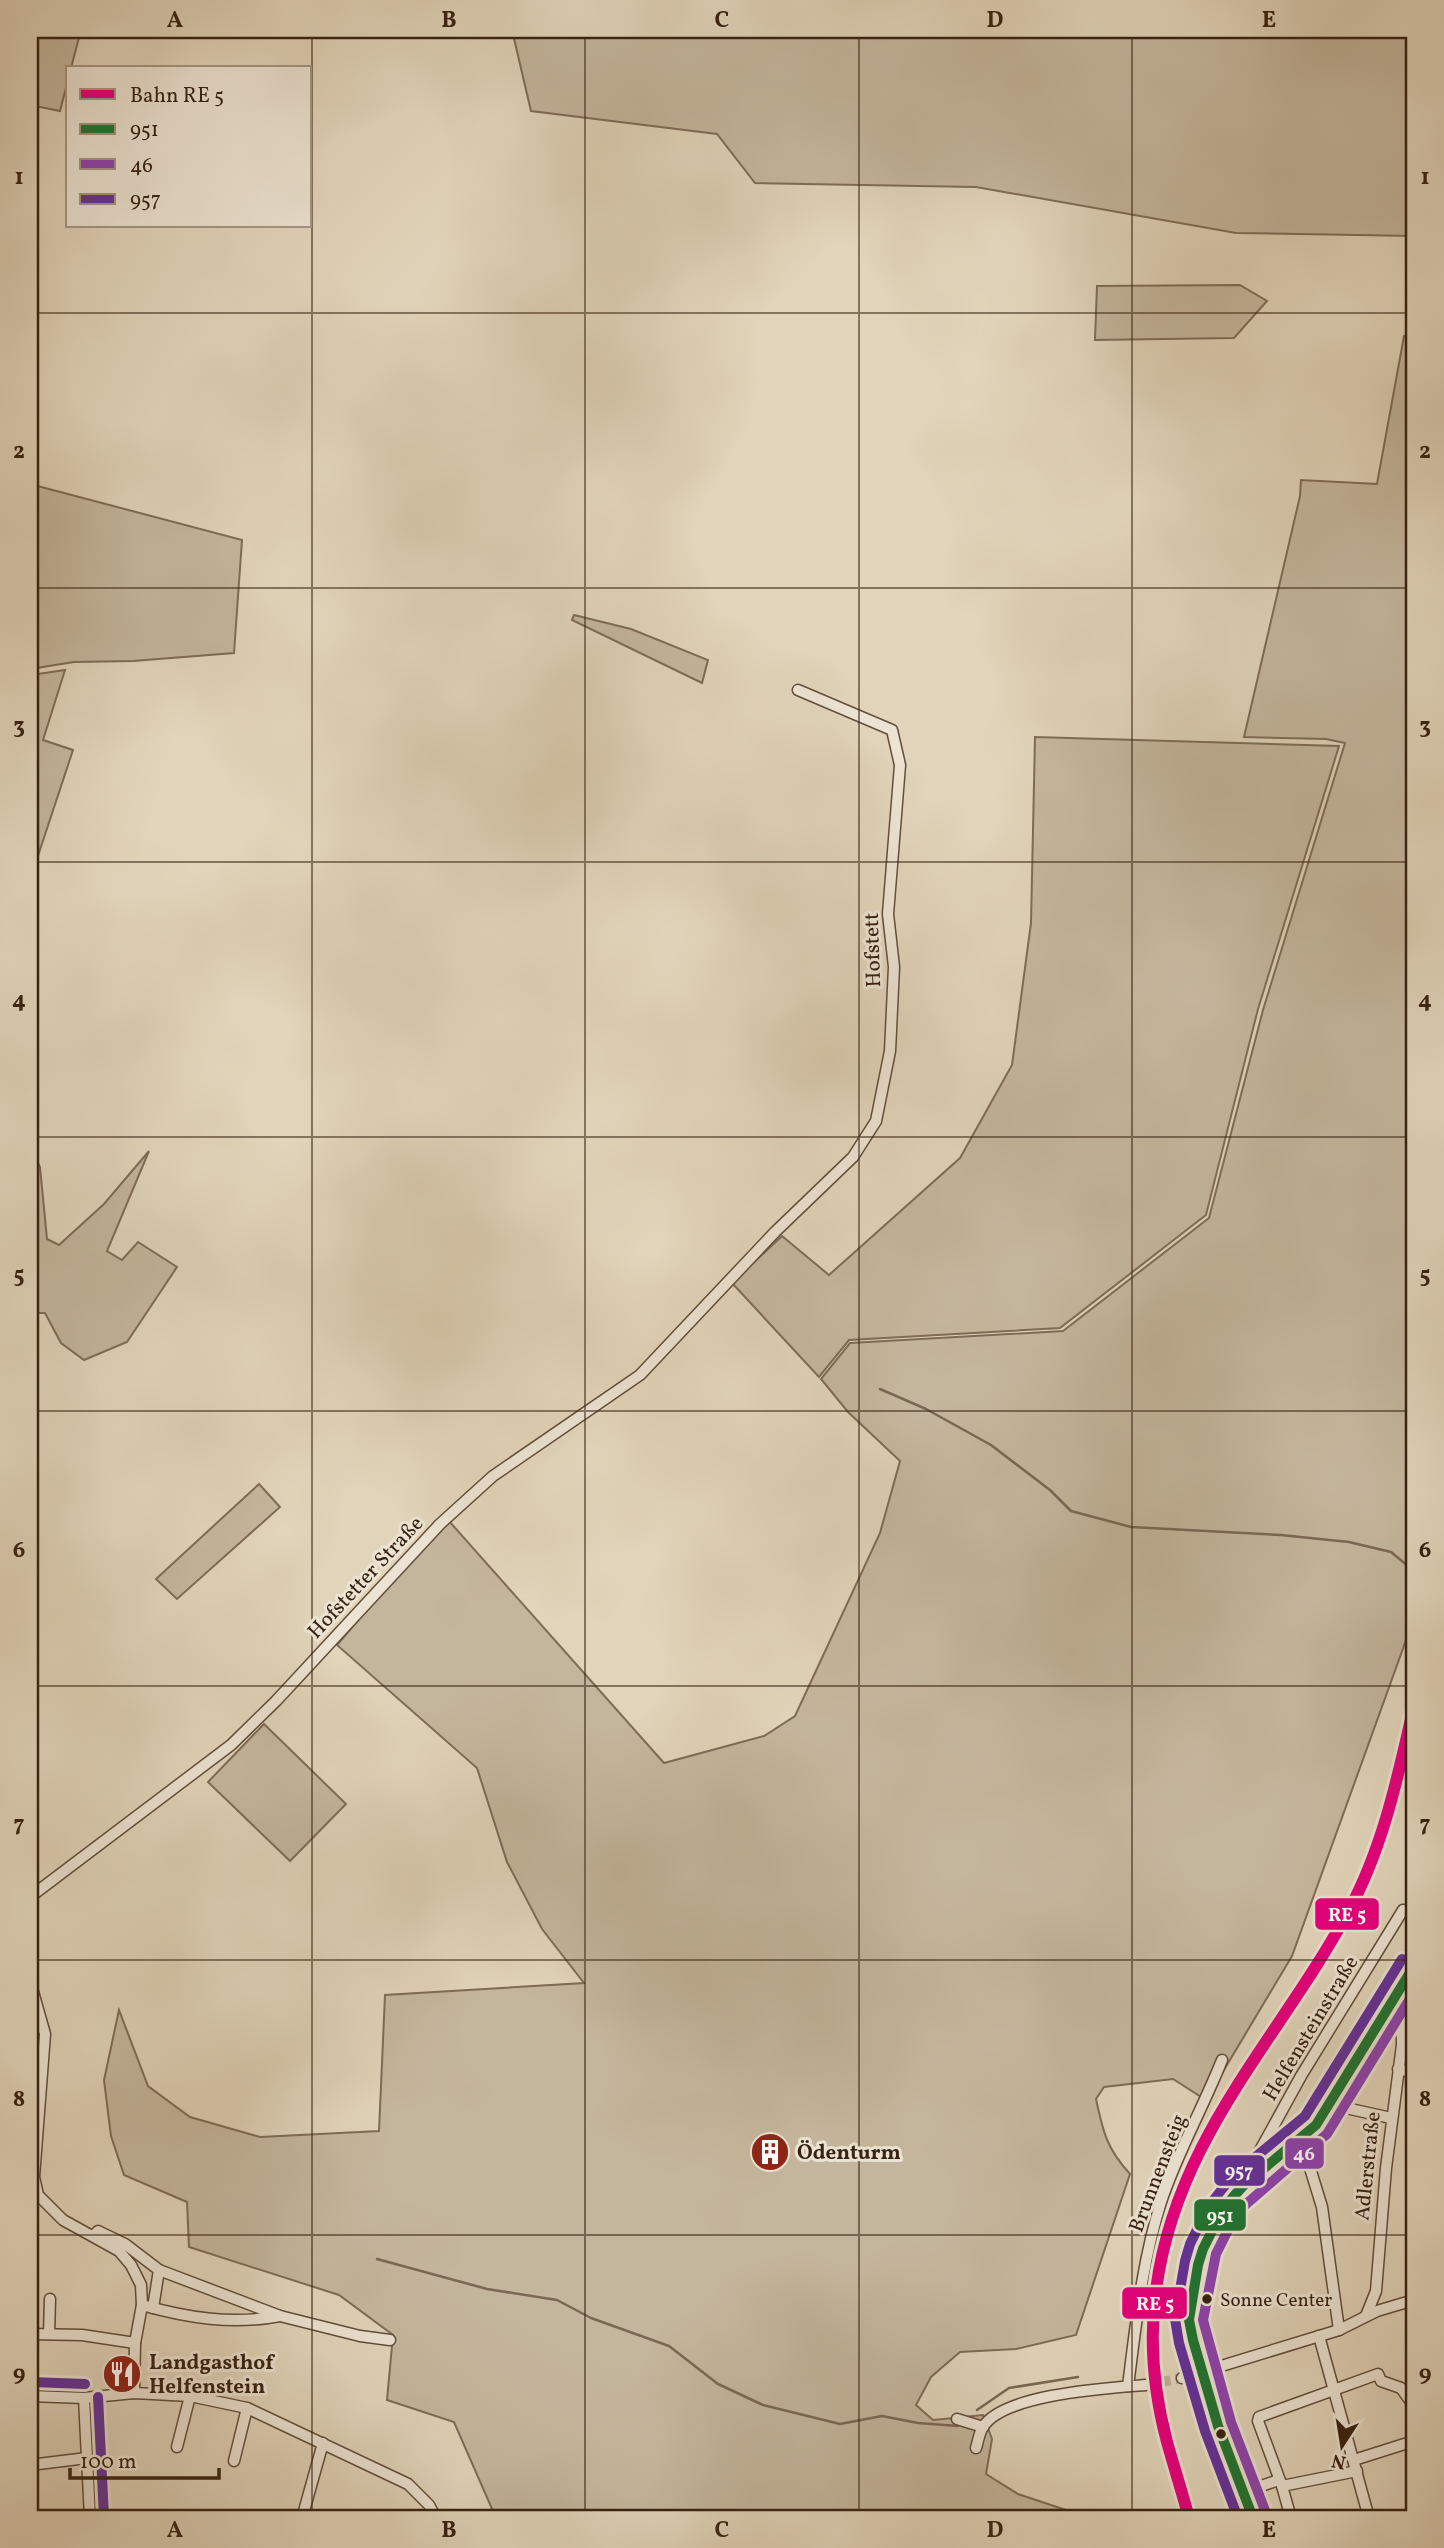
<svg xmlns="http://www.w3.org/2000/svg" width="1444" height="2548" font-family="Vollkorn,serif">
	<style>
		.green { fill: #c4b69d; stroke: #7e6c57; stroke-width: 2 }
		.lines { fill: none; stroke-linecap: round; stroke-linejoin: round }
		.stream { stroke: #7a6854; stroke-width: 2.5 }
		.minor-tunnel { stroke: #bfb098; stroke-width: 10; stroke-dasharray: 10 5; stroke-linecap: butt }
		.minor-casing { stroke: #624e3b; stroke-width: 13 }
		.minor { stroke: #ece3d2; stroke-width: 10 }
		.bus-1-casing { stroke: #ece3d2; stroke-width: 16 }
		.bus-2-casing { stroke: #ece3d2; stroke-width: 16 }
		.bus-3-casing { stroke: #ece3d2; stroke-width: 16 }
		.bus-1 { stroke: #217532; stroke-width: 10 }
		.bus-2 { stroke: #8e44ad; stroke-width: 10 }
		.bus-3 { stroke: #64329a; stroke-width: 10 }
		.rail-1-casing { stroke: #ece3d2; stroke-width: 18 }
		.rail-1 { stroke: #e5007d; stroke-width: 12 }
		.grid { fill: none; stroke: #372211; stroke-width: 2; stroke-opacity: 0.55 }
		.bus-dot { fill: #372211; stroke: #ece3d2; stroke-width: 2.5 }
		.labels { text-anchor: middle; stroke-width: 6; stroke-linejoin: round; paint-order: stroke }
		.bus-label { font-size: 19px; fill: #372211; stroke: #ece3d2; text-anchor: start }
		.street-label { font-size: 21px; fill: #372211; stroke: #ece3d2 }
		.poi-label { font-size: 21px; font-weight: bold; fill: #372211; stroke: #ece3d2; text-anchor: start }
		.line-badge { stroke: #ece3d2; stroke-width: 2.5 }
		.badge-label { font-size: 19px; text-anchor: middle; font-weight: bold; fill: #fff }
		.neatline { fill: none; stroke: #372211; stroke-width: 2.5 }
		.grid-label { font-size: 23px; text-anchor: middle; font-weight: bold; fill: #372211 }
	</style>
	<rect width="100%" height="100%" fill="#e1d4ba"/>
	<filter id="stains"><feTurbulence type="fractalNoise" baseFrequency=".00286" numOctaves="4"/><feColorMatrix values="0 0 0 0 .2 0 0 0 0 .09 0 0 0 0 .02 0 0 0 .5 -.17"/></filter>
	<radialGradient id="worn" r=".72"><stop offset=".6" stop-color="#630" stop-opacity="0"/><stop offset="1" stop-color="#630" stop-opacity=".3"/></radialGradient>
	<g class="green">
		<polygon points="30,30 81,30 71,68 68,68 68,80 60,111 30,105"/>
		<polygon points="512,30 1414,30 1414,236 1236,233 976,187 755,183 717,134 531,111"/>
		<polygon points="1240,285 1267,301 1234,338 1095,340 1097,286"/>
		<path d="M1404 336 1414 338V1618L1292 1956 1206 2100 1173 2079 1104 2087 1096 2099C1103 2132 1107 2149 1130 2174L1076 2335 1016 2349 960 2352 931 2377 916 2405 933 2420 983 2415 992 2439 986 2474 1018 2494 1090 2518H496L454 2422 387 2400 393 2335 339 2295 189 2247 187 2202 124 2175 111 2136 104 2080 119 2010 148 2086 190 2117 260 2137 379 2131 385 1995 584 1983 542 1929 507 1862 477 1768 337 1645 420 1547 449 1521 664 1763 764 1736 795 1716 880 1533 900 1461 848 1412 821 1379 850 1343 1063 1331 1209 1218 1263 1010 1345 743 1326 739 1244 737 1300 496 1301 480 1377 484Z"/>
		<polygon points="30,484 242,540 234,653 133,661 74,662 30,669"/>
		<polygon points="574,615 631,629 708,660 702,683 572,620"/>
		<polygon points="65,670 43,740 73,750 30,880 30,675"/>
		<polygon points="1035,737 1339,746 1258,1009 1206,1215 1060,1328 849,1340 819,1377 732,1283 782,1236 829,1275 960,1158 1012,1065 1031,923"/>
		<polygon points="30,1146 40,1167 47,1239 59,1245 104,1204 149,1151 107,1251 122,1260 138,1242 177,1267 127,1342 84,1360 61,1343 45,1313 30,1313"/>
		<polygon points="259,1484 280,1507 177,1599 156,1579"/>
		<polygon points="264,1724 346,1804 290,1861 208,1782"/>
	</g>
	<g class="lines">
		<g class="stream">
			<polyline points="880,1389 926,1409 991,1445 1050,1490 1071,1511 1131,1527 1281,1535 1349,1542 1391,1552 1414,1571"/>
			<polyline points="377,2259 487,2289 557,2300 591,2318 669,2346 718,2384 763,2405 840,2424 882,2416 918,2423 958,2426"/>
			<polyline points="977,2410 1009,2388 1078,2377"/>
		</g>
		<polyline class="minor-tunnel" points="1146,2385 1182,2378"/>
		<g class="minor-casing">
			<g id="minor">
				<polyline points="30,1897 231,1745 276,1701 440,1524 493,1476 640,1375 775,1232 853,1157 876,1121 890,1051 894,967 888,914 900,765 892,730 798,690"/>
				<polyline points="30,1981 45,2034 34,2177 38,2195 63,2220 119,2251 131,2265 141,2285 142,2305 135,2343 134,2393"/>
				<polyline points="1398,2069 1414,2073"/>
				<polyline points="1328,2104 1391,2118"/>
				<polyline points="1296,2142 1310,2168 1322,2207 1339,2330"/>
				<polyline points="1252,2178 1250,2173 1252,2165 1301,2076 1403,1910 1414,1912"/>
				<polyline points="93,2236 98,2231 125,2244 159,2270 280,2316 360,2336 390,2340"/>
				<path d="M142 2305C188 2318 232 2325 280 2316"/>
				<polyline points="153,2308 159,2270"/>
				<path d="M1366 2316 1376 2291 1386 2168 1402 2045C1402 2029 1401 2020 1390 2007"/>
				<polyline points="30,2334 82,2335 135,2343"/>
				<polyline points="49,2334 50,2299"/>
				<polyline points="1319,2336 1369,2518"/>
				<polyline points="1182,2378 1339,2330 1377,2311 1414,2300"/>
				<path d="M1128 2386C1136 2324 1142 2262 1161 2202 1177 2153 1203 2108 1222 2060"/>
				<polyline points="30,2396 84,2398 134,2393 190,2396 247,2408 408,2484 429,2505 436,2518"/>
				<polyline points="84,2398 90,2518"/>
				<polyline points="957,2419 983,2427"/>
				<polyline points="177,2447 190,2396"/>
				<path d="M976 2448C978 2442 979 2433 983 2427 1003 2394 1109 2388 1146 2385"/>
				<polyline points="1354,2460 1414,2441"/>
				<polyline points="234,2461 247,2408"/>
				<polyline points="30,2465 87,2458"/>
				<polyline points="1282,2486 1357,2471"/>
				<polyline points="1243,2492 1279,2480"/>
				<polyline points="90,2515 103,2518"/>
				<polyline points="302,2518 323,2443"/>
				<polyline points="1253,2518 1218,2426 1193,2340 1189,2320 1198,2265 1203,2249 1221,2213 1233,2197 1244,2185 1316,2125 1414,1966"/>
				<polyline points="1291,2518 1282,2486 1258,2421 1259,2417 1378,2374 1381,2381 1401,2388 1414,2406"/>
				<polyline points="1397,2518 1414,2513"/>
			</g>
		</g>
		<use href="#minor" class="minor"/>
		<g class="bus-1-casing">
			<polyline id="bus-1" points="1253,2518 1218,2426 1193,2340 1189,2320 1198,2265 1203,2249 1221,2213 1233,2197 1244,2185 1316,2125 1414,1966"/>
		</g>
		<g class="bus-2-casing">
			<polyline id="bus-2" points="1266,2513 1231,2422 1203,2320 1216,2254 1233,2220 1244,2206 1327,2134 1414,1992"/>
		</g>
		<g class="bus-3-casing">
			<g id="bus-3">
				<polyline points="31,2382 85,2384"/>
				<polyline points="98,2397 104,2517"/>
				<polyline points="1238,2518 1205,2431 1179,2343 1175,2319 1185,2261 1190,2244 1208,2207 1223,2188 1235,2174 1305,2116 1402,1959"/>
			</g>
		</g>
		<use href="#bus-1" class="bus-1"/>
		<use href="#bus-2" class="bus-2"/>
		<use href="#bus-3" class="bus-3"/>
		<g class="rail-1-casing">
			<path id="rail-1" d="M1189 2518C1182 2492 1174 2467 1167 2442 1154 2393 1149 2340 1156 2290 1176 2137 1278 2041 1348 1912 1383 1848 1398 1776 1414 1706"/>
		</g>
		<use href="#rail-1" class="rail-1"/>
	</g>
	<path class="grid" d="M312 30V2518M585 30V2518M859 30V2518M1132 30V2518M30 313H1414M30 588H1414M30 862H1414M30 1137H1414M30 1411H1414M30 1686H1414M30 1960H1414M30 2235H1414"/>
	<defs>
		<g id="building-disc" transform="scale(2.0125)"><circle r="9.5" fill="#8f2418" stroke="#ece3d2"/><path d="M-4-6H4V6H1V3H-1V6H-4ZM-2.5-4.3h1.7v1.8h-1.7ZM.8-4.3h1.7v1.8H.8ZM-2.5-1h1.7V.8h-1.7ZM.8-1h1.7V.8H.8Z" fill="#fff"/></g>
		<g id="restaurant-disc" transform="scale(2.0125)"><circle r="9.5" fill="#8f2418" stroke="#ece3d2"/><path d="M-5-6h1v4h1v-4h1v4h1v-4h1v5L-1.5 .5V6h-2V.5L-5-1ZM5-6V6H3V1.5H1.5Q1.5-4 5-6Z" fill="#fff"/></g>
	</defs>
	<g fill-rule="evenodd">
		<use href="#building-disc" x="770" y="2152"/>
		<use href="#restaurant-disc" x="122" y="2374"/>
	</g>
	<g class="bus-dot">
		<circle cx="1207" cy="2299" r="6"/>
		<circle cx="1221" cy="2434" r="6"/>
	</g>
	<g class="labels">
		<g class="bus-label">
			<text x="1220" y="2306">Sonne Center</text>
		</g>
		<g class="street-label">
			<text transform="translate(872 950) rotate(-92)" y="7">Hofstett</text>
			<text transform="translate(365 1577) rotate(-47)" y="7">Hofstetter Straße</text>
			<text transform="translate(1310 2028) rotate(-59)" y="7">Helfensteinstraße</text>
			<text transform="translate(1367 2166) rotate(-84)" y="7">Adlerstraße</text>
			<text transform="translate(1157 2173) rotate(-69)" y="7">Brunnensteig</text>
		</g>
		<g class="poi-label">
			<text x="797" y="2159">Ödenturm</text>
			<text x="149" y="2369">Landgasthof<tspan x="149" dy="24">Helfenstein</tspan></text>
		</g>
	</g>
	<g class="line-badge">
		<rect x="1314" y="1897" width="66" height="34" rx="7" fill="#e5007d"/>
		<rect x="1284" y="2137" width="41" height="33" rx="7" fill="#8e44ad"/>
		<rect x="1213" y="2154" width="53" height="33" rx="7" fill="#64329a"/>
		<rect x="1193" y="2198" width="54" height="34" rx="7" fill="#217532"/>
		<rect x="1121" y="2286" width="67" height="34" rx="7" fill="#e5007d"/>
	</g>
	<g class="badge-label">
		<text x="1347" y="1921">RE 5</text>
		<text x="1304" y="2160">46</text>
		<text x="1239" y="2177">957</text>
		<text x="1220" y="2222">951</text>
		<text x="1155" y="2310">RE 5</text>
	</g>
	<rect width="1444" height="2548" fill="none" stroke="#e1d4ba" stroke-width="77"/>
	<rect x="66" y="66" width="245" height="161" fill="#ece3d2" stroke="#a49685" stroke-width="2"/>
	<rect x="80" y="89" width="35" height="10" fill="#e5007d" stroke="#a49685" stroke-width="2"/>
	<text x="130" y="102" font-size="21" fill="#372211">Bahn RE 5</text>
	<rect x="80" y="124" width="35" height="10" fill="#217532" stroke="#a49685" stroke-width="2"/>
	<text x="130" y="136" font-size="21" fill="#372211">951</text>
	<rect x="80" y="159" width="35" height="10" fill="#8e44ad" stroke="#a49685" stroke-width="2"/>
	<text x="130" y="172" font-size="21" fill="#372211">46</text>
	<rect x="80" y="194" width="35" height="10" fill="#64329a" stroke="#a49685" stroke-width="2"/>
	<text x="130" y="206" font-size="21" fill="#372211">957</text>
	<g transform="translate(1342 2446) rotate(192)" stroke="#ece3d2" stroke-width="5" paint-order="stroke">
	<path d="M0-5L12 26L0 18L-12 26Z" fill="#372211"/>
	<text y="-10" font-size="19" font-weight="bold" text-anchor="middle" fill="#372211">N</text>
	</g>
	<path d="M70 2468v10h149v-10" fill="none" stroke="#372211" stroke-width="3.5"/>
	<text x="80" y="2468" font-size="21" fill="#372211" stroke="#ece3d2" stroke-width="5" paint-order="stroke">100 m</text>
	<rect x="38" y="38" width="1368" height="2472" class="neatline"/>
	<g class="grid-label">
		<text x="175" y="27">A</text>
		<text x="449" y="27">B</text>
		<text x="722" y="27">C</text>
		<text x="995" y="27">D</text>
		<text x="1269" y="27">E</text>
		<text x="19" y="184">1</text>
		<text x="1425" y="184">1</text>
		<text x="19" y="458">2</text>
		<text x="1425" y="458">2</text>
		<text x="19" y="733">3</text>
		<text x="1425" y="733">3</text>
		<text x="19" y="1007">4</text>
		<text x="1425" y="1007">4</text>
		<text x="19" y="1282">5</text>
		<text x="1425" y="1282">5</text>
		<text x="19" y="1557">6</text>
		<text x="1425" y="1557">6</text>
		<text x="19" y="1831">7</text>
		<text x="1425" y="1831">7</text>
		<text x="19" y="2106">8</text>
		<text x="1425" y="2106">8</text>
		<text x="19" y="2380">9</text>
		<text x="1425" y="2380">9</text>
		<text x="175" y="2537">A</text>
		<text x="449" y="2537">B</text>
		<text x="722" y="2537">C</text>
		<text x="995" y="2537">D</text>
		<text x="1269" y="2537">E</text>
	</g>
	<rect width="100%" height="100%" filter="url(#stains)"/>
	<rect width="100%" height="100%" fill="url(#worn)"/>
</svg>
